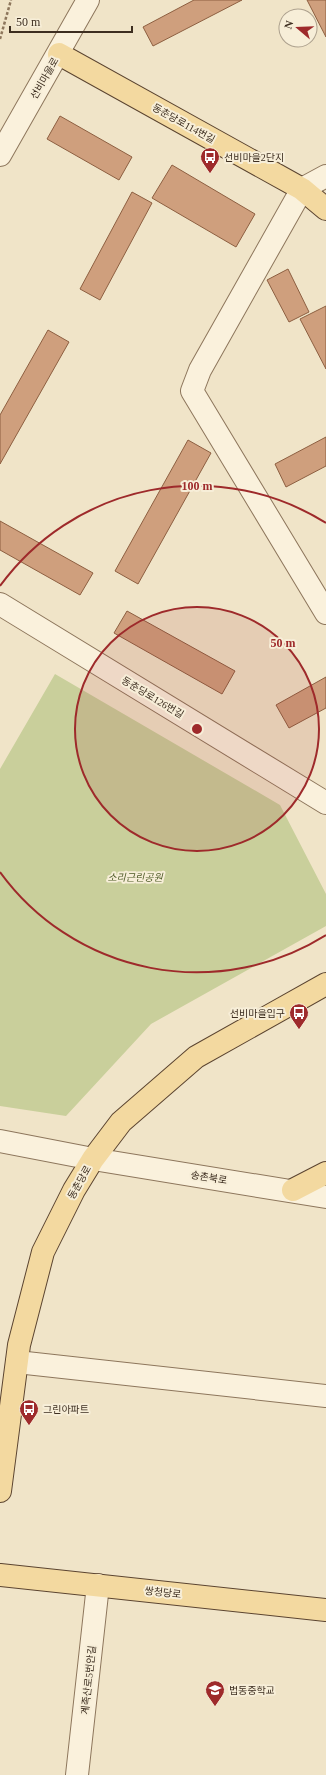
<svg xmlns="http://www.w3.org/2000/svg" width="326" height="1775" font-family="'Times New Roman','Noto Sans KR',serif">
	<style>
		.green { fill: #c9cf9b }
		.building { fill: #cf9f7d; stroke: #8d5f41 }
		.lines { fill: none; stroke-linecap: round; stroke-linejoin: round }
		.minor-casing { stroke: #8d765c; stroke-width: 24 }
		.major-casing { stroke: #5b4430; stroke-width: 24 }
		.path { stroke: #8d765c; stroke-width: 2.5; stroke-dasharray: 3 2; stroke-linecap: butt }
		.minor { stroke: #faf1dc; stroke-width: 22 }
		.major { stroke: #f3d9a0; stroke-width: 22 }
		.ring { fill: none; stroke: #9e2a2b; stroke-width: 2 }
		.labels { text-anchor: middle; stroke-width: 4; stroke-linejoin: round; paint-order: stroke }
		.street-label { font-size: 10px; fill: #3d2e20; stroke: #f7eed8 }
		.poi-label { font-size: 10px; fill: #3d2e20; stroke: #f7eed8; text-anchor: start }
		.park-label { font-size: 10px; font-style: italic; fill: #4d5a26; stroke: #f7eed8 }
		.centre { fill: #9e2a2b; stroke: #f7eed8; stroke-width: 2 }
		.ring-label { font-size: 12px; text-anchor: middle; font-weight: bold; fill: #9e2a2b; stroke: #f7eed8; stroke-width: 4; stroke-linejoin: round; paint-order: stroke }
	</style>
	<rect width="100%" height="100%" fill="#f0e4c8"/>
	<polygon class="green" points="55,674 280,805 326,894 326,926 151,1024 66,1116 0,1106 0,769"/>
	<g class="building">
		<polygon points="194,0 242,0 153,46 143,27"/>
		<polygon points="307,0 326,0 326,37"/>
		<polygon points="60,116 132,157 119,180 47,139"/>
		<polygon points="172,165 255,214 236,247 152,198"/>
		<polygon points="132,192 152,203 100,300 80,289"/>
		<polygon points="288,269 309,312 289,322 267,280"/>
		<polygon points="326,306 326,369 300,319"/>
		<polygon points="48,330 69,342 0,464 0,415"/>
		<polygon points="326,437 326,466 286,487 275,464"/>
		<polygon points="188,440 211,453 138,584 115,571"/>
		<polygon points="0,521 93,573 80,595 0,550"/>
		<polygon points="127,611 235,671 222,694 114,633"/>
		<polygon points="326,677 326,708 289,728 276,705"/>
	</g>
	<g class="lines">
		<g class="minor-casing">
			<g id="minor">
				<polyline points="0,155 88,0"/>
				<polyline points="326,176 302,189 200,370 192,391 326,613"/>
				<polyline points="0,604 326,803"/>
				<polyline points="0,1141 93,1159 326,1197"/>
				<polyline points="17,1362 326,1396"/>
				<polyline points="77,1775 98,1585"/>
			</g>
		</g>
		<g class="major-casing">
			<g id="major">
				<polyline points="59,54 302,189 326,209"/>
				<polyline points="293,1190 326,1173"/>
				<polyline points="0,1491 19,1345 43,1252 74,1190 93,1159 121,1122 196,1057 326,984"/>
				<polyline points="0,1575 326,1610"/>
			</g>
		</g>
		<polyline class="path" points="0,39 11,0"/>
		<use href="#minor" class="minor"/>
		<use href="#major" class="major"/>
	</g>
	<circle cx="197" cy="729" r="122" fill="#9e2a2b" fill-opacity=".12"/>
	<g class="ring">
		<circle cx="197" cy="729" r="122"/>
		<path d="M326 935A243 243 0 0 1 0 872M0 586A243 243 0 0 1 326 523"/>
	</g>
	<defs>
		<g id="bus-pin" transform="scale(1)"><path d="M0 17L-7.5 6A9.5 9.5 0 1 1 7.5 6Z" fill="#9e2a2b" stroke="#f7eed8"/><path d="M-5-6H5V4H4V6H2V4H-2V6H-4V4H-5ZM-3.5-4V0h7V-4ZM-3.5 1.2v1.5H-2V1.2ZM2 1.2v1.5H3.5V1.2Z" fill="#fff"/></g>
		<g id="school-pin" transform="scale(1)"><path d="M0 17L-7.5 6A9.5 9.5 0 1 1 7.5 6Z" fill="#9e2a2b" stroke="#f7eed8"/><path d="M0-5L7-2L0 1L-7-2ZM-4 1L0 2.5L4 1V4Q0 6-4 4Z" fill="#fff"/></g>
	</defs>
	<g fill-rule="evenodd">
		<use href="#bus-pin" x="210" y="157"/>
		<use href="#bus-pin" x="299" y="1013"/>
		<use href="#bus-pin" x="29" y="1409"/>
		<use href="#school-pin" x="215" y="1690"/>
	</g>
	<g class="labels">
		<g class="street-label">
			<text transform="translate(44 78) rotate(-60)" y="4">선비마을로</text>
			<text transform="translate(184 123) rotate(29)" y="4">동춘당로114번길</text>
			<text transform="translate(153 697) rotate(31)" y="4">동춘당로126번길</text>
			<text transform="translate(209 1177) rotate(9)" y="4">송촌북로</text>
			<text transform="translate(79 1182) rotate(-61)" y="4">동춘당로</text>
			<text transform="translate(163 1592) rotate(6)" y="4">쌍청당로</text>
			<text transform="translate(88 1680) rotate(-84)" y="4">계족산로5번안길</text>
		</g>
		<g class="poi-label">
			<text x="224" y="161">선비마을2단지</text>
			<text x="285" y="1017" text-anchor="end">선비마을입구</text>
			<text x="43" y="1413">그린아파트</text>
			<text x="229" y="1694">법동중학교</text>
		</g>
		<g class="park-label">
			<text x="135" y="881">소리근린공원</text>
		</g>
	</g>
	<circle cx="197" cy="729" r="6" class="centre"/>
	<g class="ring-label">
		<text x="197" y="490">100 m</text>
		<text x="283" y="647">50 m</text>
	</g>
	<g transform="translate(298 28) rotate(289)"><circle r="19" fill="#f7eed8" stroke="#ada18e"/>
	<path d="M0-3L7 15L0 10L-7 15Z" fill="#9e2a2b"/>
	<text y="-6" font-size="11" font-weight="bold" text-anchor="middle" fill="#3d2e20">N</text>
	</g>
	<path d="M10 26v6h122v-6" fill="none" stroke="#3d2e20" stroke-width="2"/>
	<text x="16" y="26" font-size="12" fill="#3d2e20" stroke="#f7eed8" stroke-width="3" paint-order="stroke">50 m</text>
</svg>
